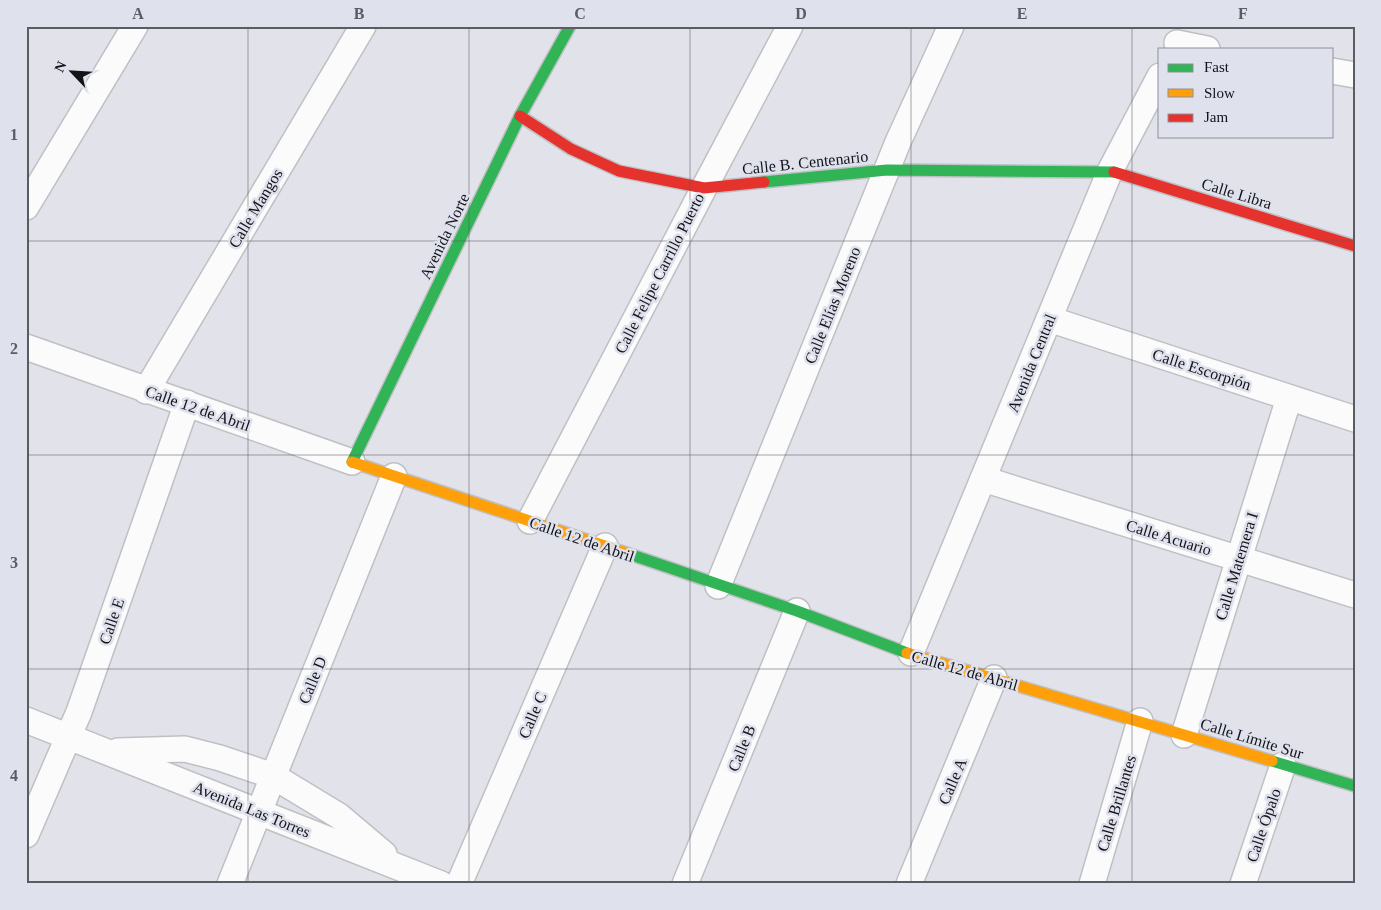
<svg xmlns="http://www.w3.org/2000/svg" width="1381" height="910" font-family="'Times New Roman',serif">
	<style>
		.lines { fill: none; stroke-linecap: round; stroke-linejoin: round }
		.street-casing { stroke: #bfc0c4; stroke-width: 28 }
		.fast-casing { stroke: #bfc0c4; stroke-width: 14 }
		.slow-casing { stroke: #bfc0c4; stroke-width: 14 }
		.jam-casing { stroke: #bfc0c4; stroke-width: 14 }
		.street { stroke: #fbfbfc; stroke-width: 25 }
		.fast { stroke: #30b455; stroke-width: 11 }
		.slow { stroke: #ff9f0a; stroke-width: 11 }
		.jam { stroke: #e5322d; stroke-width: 11 }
		.grid { fill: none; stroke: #5b5c62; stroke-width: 1; stroke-opacity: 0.55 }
		.labels { text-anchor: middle; stroke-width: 5; stroke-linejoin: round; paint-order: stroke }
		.street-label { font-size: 16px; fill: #131418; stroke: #dfe1ed }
		.neatline { fill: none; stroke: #5b5c62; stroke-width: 2 }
		.grid-label { font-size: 16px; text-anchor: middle; font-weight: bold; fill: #5b5c62 }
	</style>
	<rect width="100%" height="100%" fill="#e2e3ea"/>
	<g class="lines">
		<g class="street-casing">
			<g id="street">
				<polyline points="1177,43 1207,49"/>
				<polyline points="1332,71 1355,75"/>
				<polyline points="26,207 135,26"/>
				<polyline points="1049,319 1355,419"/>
				<polyline points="26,347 352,462"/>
				<polyline points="146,391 363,26"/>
				<polyline points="983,479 1355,595"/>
				<polyline points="530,521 704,188 790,26"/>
				<polyline points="718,586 898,142 951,26"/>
				<polyline points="911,653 1110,171 1160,76"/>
				<polyline points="26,720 441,884"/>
				<polyline points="1184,735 1289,398"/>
				<polyline points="118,751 185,749 220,758 273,776 339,816 384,854"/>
				<polyline points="26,835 79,712 187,403"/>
				<polyline points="230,884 394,476"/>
				<polyline points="459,884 605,546"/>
				<polyline points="685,884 797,611"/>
				<polyline points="909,884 994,678"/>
				<polyline points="1092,884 1140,721"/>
				<polyline points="1243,884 1283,765"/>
			</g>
		</g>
		<g class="fast-casing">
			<g id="fast">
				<polyline points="764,182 887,170 1114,172"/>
				<polyline points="352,462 520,116 570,26"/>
				<polyline points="629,554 797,611 907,653"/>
				<polyline points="1272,761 1355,786"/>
			</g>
		</g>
		<g class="slow-casing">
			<g id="slow">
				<polyline points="352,462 629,554"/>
				<polyline points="907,653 1272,761"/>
			</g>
		</g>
		<g class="jam-casing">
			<g id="jam">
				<polyline points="520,116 571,149 619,171 704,188 764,182"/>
				<polyline points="1114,172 1355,246"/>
			</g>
		</g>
		<use href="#street" class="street"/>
		<use href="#fast" class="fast"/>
		<use href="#slow" class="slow"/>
		<use href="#jam" class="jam"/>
	</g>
	<path class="grid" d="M248 26V884M469 26V884M690 26V884M911 26V884M1132 26V884M26 241H1355M26 455H1355M26 669H1355"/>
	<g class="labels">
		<g class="street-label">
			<text transform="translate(805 162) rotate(-6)" y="6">Calle B. Centenario</text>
			<text transform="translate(1237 193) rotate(17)" y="6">Calle Libra</text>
			<text transform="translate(255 208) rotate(-59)" y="6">Calle Mangos</text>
			<text transform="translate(444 236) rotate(-64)" y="6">Avenida Norte</text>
			<text transform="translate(659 273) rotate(-63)" y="6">Calle Felipe Carrillo Puerto</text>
			<text transform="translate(832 305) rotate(-68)" y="6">Calle Elías Moreno</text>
			<text transform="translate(1031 363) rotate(-68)" y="6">Avenida Central</text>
			<text transform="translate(1202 369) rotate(18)" y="6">Calle Escorpión</text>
			<text transform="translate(198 408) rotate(19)" y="6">Calle 12 de Abril</text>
			<text transform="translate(1169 537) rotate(17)" y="6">Calle Acuario</text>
			<text transform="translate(582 539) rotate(19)" y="6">Calle 12 de Abril</text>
			<text transform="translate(1236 566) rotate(-73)" y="6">Calle Matemera I</text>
			<text transform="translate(111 621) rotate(-71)" y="6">Calle E</text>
			<text transform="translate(965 670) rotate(16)" y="6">Calle 12 de Abril</text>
			<text transform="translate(312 680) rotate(-68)" y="6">Calle D</text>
			<text transform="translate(532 715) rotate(-67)" y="6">Calle C</text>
			<text transform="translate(1252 738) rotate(17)" y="6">Calle Límite Sur</text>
			<text transform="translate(741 748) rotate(-68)" y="6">Calle B</text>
			<text transform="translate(952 781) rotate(-67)" y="6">Calle A</text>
			<text transform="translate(1116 803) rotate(-73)" y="6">Calle Brillantes</text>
			<text transform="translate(252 809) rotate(22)" y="6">Avenida Las Torres</text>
			<text transform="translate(1263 825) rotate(-71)" y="6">Calle Ópalo</text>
		</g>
	</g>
	<rect width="1381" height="910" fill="none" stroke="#dfe1ed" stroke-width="55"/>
	<rect x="1158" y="48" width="175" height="90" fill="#dfe1ed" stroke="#8d8f98"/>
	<rect x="1168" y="64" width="25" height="8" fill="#30b455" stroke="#8d8f98"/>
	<text x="1204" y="72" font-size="15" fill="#131418">Fast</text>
	<rect x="1168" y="89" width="25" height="8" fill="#ff9f0a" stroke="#8d8f98"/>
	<text x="1204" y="98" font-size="15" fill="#131418">Slow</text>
	<rect x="1168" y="114" width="25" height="8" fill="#e5322d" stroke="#8d8f98"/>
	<text x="1204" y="122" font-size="15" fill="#131418">Jam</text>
	<g transform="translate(72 72) rotate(295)" stroke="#dfe1ed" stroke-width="4" paint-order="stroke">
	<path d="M0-4L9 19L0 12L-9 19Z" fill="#131418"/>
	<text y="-8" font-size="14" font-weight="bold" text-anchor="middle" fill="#131418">N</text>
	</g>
	<rect x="28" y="28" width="1326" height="854" class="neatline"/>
	<g class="grid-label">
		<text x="138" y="19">A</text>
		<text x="359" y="19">B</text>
		<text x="580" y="19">C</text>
		<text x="801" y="19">D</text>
		<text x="1022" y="19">E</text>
		<text x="1243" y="19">F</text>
		<text x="14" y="140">1</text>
		<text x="14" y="354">2</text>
		<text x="14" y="568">3</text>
		<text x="14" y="781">4</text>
	</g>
</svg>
